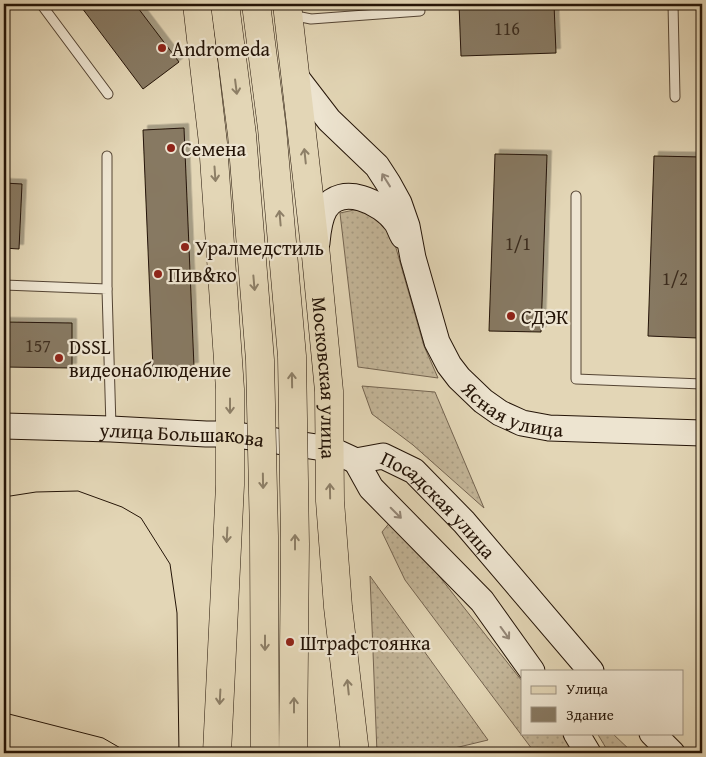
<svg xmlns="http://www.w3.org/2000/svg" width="706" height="757" font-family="'Gentium Book Plus',serif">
  <defs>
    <pattern id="grass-dots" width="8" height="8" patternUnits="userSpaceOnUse" patternTransform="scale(1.25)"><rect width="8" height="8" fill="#c3b598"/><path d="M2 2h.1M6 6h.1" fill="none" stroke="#a79b82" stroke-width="1.8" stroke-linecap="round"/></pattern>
    <filter id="shadow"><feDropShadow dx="4.5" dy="-4.5" stdDeviation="0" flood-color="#0004"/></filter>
  </defs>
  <rect width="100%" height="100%" fill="#e3d6b6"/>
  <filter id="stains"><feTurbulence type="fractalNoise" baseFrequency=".004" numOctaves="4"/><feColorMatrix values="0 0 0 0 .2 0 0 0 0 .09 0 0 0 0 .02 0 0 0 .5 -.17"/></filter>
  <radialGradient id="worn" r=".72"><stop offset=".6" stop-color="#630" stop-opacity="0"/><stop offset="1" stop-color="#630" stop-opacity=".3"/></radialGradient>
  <!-- grass -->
  <g fill="url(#grass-dots)" stroke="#746450">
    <polygon points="354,210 369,212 390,227 424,346 438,378 358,367 340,213"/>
    <polygon points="362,386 435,392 484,508 413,445 372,414"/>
    <polygon points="391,521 424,557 522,681 522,733 564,733 577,753 535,753 405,580 382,532"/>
    <polygon points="370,576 488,740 434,753 377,753"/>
    <polygon points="597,733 612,733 633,753 609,753"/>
  </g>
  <!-- building -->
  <g fill="#877962" stroke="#241407" filter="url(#shadow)">
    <polygon points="79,4 135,4 179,62 143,89"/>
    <polygon points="459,4 554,4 556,53 461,56"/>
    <polygon points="184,128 194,367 153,369 143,130"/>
    <polygon points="495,154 547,155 541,332 489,331"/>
    <polygon points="654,156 702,157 702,219 698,338 648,336"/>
    <polygon points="4,183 22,184 19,249 4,248"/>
    <polygon points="4,322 72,323 72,368 4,367"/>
  </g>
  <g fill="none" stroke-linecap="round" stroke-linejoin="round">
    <!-- lane casing -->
    <g stroke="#544433" stroke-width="11">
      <g id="lane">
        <polyline points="41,4 108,94"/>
        <polyline points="673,4 675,97"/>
        <polyline points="291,15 311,19 420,11"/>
        <polyline points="107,156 107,289"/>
        <polyline points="576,196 576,379 702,384"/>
        <polyline points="4,285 107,289 111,427"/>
      </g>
    </g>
    <!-- secondary casing -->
    <g stroke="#241407" stroke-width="27">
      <g id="secondary">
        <path id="s1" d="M 296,77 L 329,120 L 377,166 L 388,183 L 399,203 L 407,226 L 413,258 L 437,342 L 449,365 L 459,378 L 483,401 L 500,413 L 522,423 L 549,428 L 702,433"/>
        <path d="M 317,243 C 318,232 319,219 325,209 C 341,183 382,202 396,222 C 399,226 400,231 403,236"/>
        <path id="s2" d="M 4,426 L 111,429 L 206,434 L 230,434 L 330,449 L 356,461"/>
        <path id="s3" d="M 356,461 L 383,456 L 414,471 L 464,522 L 591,671"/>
        <polyline points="356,461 371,488 482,601 532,671"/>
        <polyline points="576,733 588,753"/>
        <polyline points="652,733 672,753"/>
      </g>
    </g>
    <!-- primary casing -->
    <g stroke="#241407" stroke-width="29">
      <g id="primary">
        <polyline points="197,4 213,143 230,389 230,485 217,753"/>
        <path id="s4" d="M 287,4 L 316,256 L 329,391 L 330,501 L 338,607 L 355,753"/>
      </g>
    </g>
    <!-- lane -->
    <use href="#lane" stroke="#ede4d0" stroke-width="9"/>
    <!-- secondary -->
    <use href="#secondary" stroke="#ede4d0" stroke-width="25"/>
    <!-- primary -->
    <use href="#primary" stroke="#e3d6b6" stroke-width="28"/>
    <!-- tram -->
    <g stroke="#241407" stroke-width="1">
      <polyline points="4,497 36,492 78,491 122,507 141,518 170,564 177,613 179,753"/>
      <polyline points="4,710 9,714 103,738 129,753"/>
    </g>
    <!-- primary-bridge casing -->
    <g stroke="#241407" stroke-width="29" stroke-linecap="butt">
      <g id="primary-bridge">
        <polyline points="225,4 242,135 260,360 264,536 265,753"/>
        <polyline points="256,4 272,128 292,356 295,544 293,753"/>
      </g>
    </g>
    <!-- primary-bridge -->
    <use href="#primary-bridge" stroke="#e3d6b6" stroke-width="28"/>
  </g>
  <!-- one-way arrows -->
  <defs><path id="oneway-shaft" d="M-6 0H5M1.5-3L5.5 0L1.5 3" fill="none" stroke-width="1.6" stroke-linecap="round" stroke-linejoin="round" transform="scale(1.25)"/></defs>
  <g stroke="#8d7f67">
    <use href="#oneway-shaft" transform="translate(236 87) rotate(83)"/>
    <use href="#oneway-shaft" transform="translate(305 156) rotate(-96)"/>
    <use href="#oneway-shaft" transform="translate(215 174) rotate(86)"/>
    <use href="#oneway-shaft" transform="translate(280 218) rotate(-95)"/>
    <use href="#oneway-shaft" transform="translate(254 283) rotate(85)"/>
    <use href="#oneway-shaft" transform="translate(292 380) rotate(-91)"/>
    <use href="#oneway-shaft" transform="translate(230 406) rotate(90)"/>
    <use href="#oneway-shaft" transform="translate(263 481) rotate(89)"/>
    <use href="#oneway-shaft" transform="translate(330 491) rotate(-91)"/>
    <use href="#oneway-shaft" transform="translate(227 535) rotate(93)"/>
    <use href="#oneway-shaft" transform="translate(295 542) rotate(-90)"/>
    <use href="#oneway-shaft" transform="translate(265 643) rotate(90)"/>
    <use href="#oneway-shaft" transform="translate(348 687) rotate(-96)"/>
    <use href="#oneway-shaft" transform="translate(220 697) rotate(93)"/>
    <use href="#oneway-shaft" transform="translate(294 705) rotate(-90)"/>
  </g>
  <g stroke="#938676">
    <use href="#oneway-shaft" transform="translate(386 180) rotate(-122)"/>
    <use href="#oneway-shaft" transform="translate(396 513) rotate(45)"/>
    <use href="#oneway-shaft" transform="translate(505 633) rotate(54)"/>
  </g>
  <!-- markers -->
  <g fill="#8f2418" stroke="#ede4d0" stroke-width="2">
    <circle cx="162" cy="48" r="5"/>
    <circle cx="171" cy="148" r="5"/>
    <circle cx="185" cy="247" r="5"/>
    <circle cx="158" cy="274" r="5"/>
    <circle cx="511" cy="316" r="5"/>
    <circle cx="59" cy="358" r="5"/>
    <circle cx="290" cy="642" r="5"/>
  </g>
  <g text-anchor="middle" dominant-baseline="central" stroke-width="4.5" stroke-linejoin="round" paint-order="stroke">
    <!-- number labels -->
    <g font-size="18" fill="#3d2d1e">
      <text x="507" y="28">116</text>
      <text x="518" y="243">1/1</text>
      <text x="675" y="278">1/2</text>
      <text x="38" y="345">157</text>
    </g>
    <!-- poi labels -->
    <g font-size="20" fill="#241407" stroke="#ede4d0" text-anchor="start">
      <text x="172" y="48">Andromeda</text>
      <text x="181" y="148">Семена</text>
      <text x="195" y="247">Уралмедстиль</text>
      <text x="168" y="274">Пив&amp;ко</text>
      <text x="521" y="316">СДЭК</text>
      <text x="69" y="346">DSSL<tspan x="69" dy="23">видеонаблюдение</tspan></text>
      <text x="300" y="642">Штрафстоянка</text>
    </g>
    <!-- street labels -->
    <g font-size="20" fill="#241407" stroke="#ede4d0">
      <text stroke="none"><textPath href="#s4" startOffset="376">Московская улица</textPath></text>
      <text stroke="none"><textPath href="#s1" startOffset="415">Ясная улица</textPath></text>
      <text stroke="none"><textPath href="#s2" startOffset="178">улица Большакова</textPath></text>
      <text stroke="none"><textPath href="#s3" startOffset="102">Посадская улица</textPath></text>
    </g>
  </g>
  <!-- margin -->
  <rect width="706" height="757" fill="none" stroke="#e3d6b6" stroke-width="20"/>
  <rect x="5" y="5" width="696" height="747" fill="none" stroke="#241407" stroke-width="2.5"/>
  <rect x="10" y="10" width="686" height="737" fill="none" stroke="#241407"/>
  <!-- legend -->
  <rect x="521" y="670" width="162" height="65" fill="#ede4d0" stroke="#9d9180"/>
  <rect x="531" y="686" width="25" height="8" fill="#e3d6b6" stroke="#9d9180"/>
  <text x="566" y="694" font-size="15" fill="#241407">Улица</text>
  <rect x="531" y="707" width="25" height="15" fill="#877962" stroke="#9d9180"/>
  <text x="566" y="720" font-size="15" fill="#241407">Здание</text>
  <rect width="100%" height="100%" filter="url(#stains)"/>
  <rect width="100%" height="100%" fill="url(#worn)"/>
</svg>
